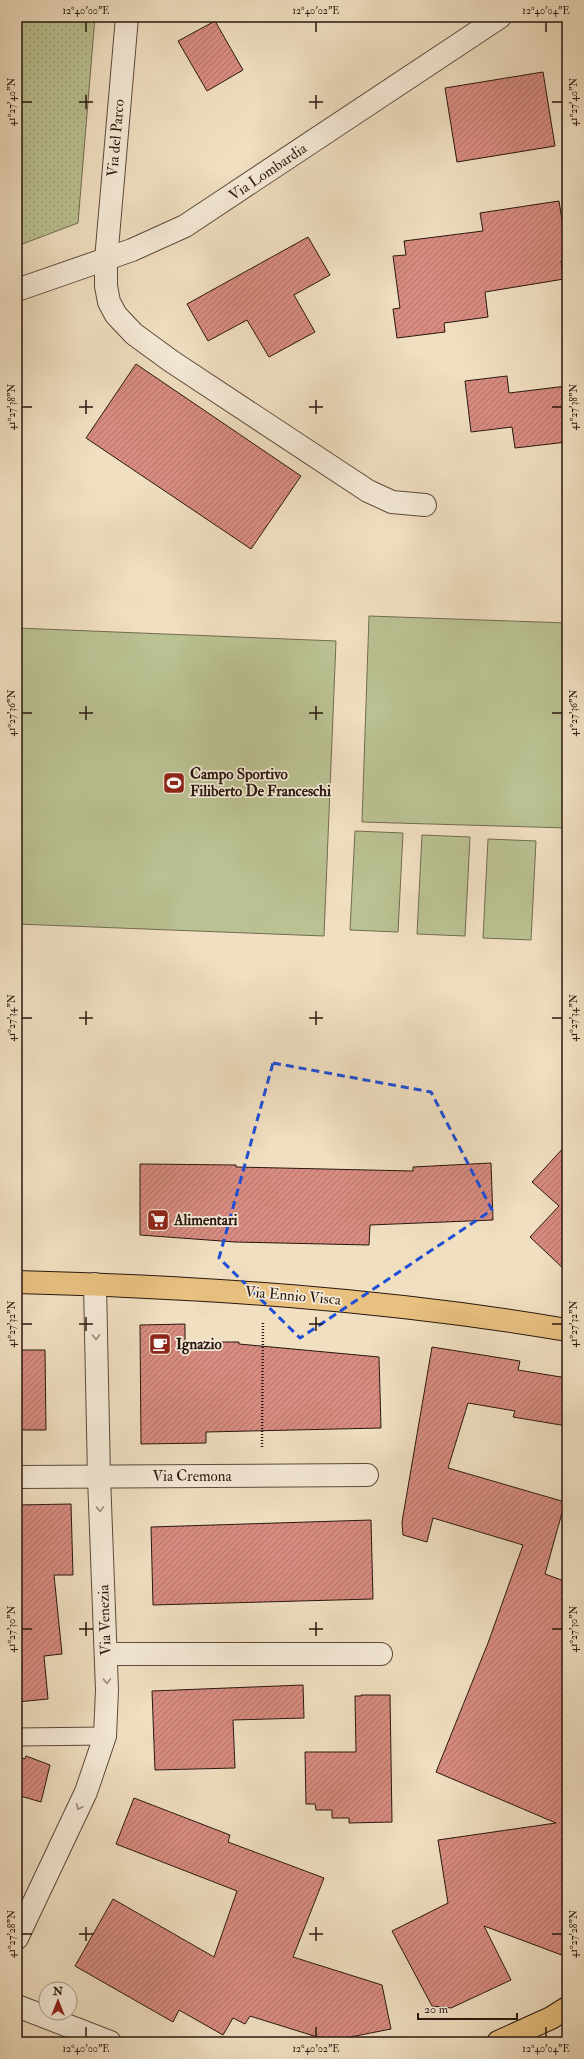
<svg xmlns="http://www.w3.org/2000/svg" width="584" height="2059" font-family="'IM FELL Double Pica',serif">
  <defs>
    <pattern id="green-dots" width="8" height="8" patternUnits="userSpaceOnUse"><rect width="8" height="8" fill="#bac192"/><path d="M2 2h.1M6 6h.1" fill="none" stroke="#a0a57d" stroke-width="1.8" stroke-linecap="round"/></pattern>
    <pattern id="building-hatch" width="6" height="6" patternUnits="userSpaceOnUse"><rect width="6" height="6" fill="#d88c81"/><path d="M-1 1l2-2M0 6l6-6M5 7l2-2" fill="none" stroke="#af7168"/></pattern>
  </defs>
  <rect width="100%" height="100%" fill="#f0dfc1"/>
  <filter id="stains"><feTurbulence type="fractalNoise" baseFrequency=".005" numOctaves="4"/><feColorMatrix values="0 0 0 0 .2 0 0 0 0 .09 0 0 0 0 .02 0 0 0 .5 -.17"/></filter>
  <radialGradient id="worn" r=".72"><stop offset=".6" stop-color="#630" stop-opacity="0"/><stop offset="1" stop-color="#630" stop-opacity=".3"/></radialGradient>
  <!-- green -->
  <polygon fill="url(#green-dots)" stroke="#726c50" points="17,17 95,17 78,223 17,246"/>
  <!-- pitch -->
  <g fill="#bac192" stroke="#726c50">
    <polygon points="369,616 567,623 567,828 362,822"/>
    <polygon points="17,628 336,641 324,936 17,924"/>
    <polygon points="355,831 403,833 398,932 350,930"/>
    <polygon points="422,835 470,837 465,936 417,934"/>
    <polygon points="488,839 536,841 531,940 483,938"/>
  </g>
  <!-- building -->
  <g fill="url(#building-hatch)" stroke="#29170f">
    <polygon points="215,21 243,70 207,91 178,41"/>
    <polygon points="543,72 555,146 457,162 445,88"/>
    <polygon points="559,201 567,251 567,260 561,261 564,279 485,292 488,317 444,323 445,332 397,338 393,309 400,308 393,256 406,255 404,241 483,231 480,213"/>
    <polygon points="308,237 330,275 294,295 315,332 269,357 247,320 208,341 187,304"/>
    <polygon points="136,364 301,476 251,549 86,438"/>
    <polygon points="507,376 509,393 567,386 567,442 515,448 512,427 471,432 465,381"/>
    <polygon points="567,1144 567,1272 530,1237 559,1206 532,1182"/>
    <polygon points="491,1163 493,1220 370,1225 369,1245 235,1242 140,1235 140,1164 236,1165 236,1167 413,1171 413,1167"/>
    <polygon points="185,1324 185,1342 239,1342 239,1344 379,1357 381,1428 206,1432 206,1443 141,1444 140,1325"/>
    <polygon points="432,1347 520,1361 518,1370 567,1378 567,1426 513,1417 515,1411 468,1403 448,1468 565,1502 545,1574 567,1582 567,1957 484,1926 511,1980 451,2008 432,2006 392,1931 448,1903 438,1840 556,1823 436,1772 488,1643 523,1545 433,1518 427,1542 403,1535 402,1522"/>
    <polygon points="17,1350 45,1350 46,1430 17,1430"/>
    <polygon points="71,1504 73,1575 54,1575 62,1654 44,1656 48,1699 17,1702 17,1505"/>
    <polygon points="371,1520 373,1599 153,1605 151,1527"/>
    <polygon points="303,1685 304,1718 233,1720 235,1768 155,1770 152,1691"/>
    <polygon points="361,1695 390,1695 392,1822 349,1823 349,1818 332,1818 332,1810 316,1810 315,1804 306,1804 305,1752 356,1752 355,1696 361,1696"/>
    <polygon points="26,1756 50,1765 41,1802 17,1795 17,1757 25,1759"/>
    <polygon points="134,1798 230,1835 228,1842 324,1878 293,1957 382,1985 391,2029 330,2041 250,2016 245,2024 233,2018 223,2035 179,2010 173,2022 75,1966 113,1899 214,1957 237,1891 116,1844"/>
  </g>
  <g fill="none" stroke-linecap="round" stroke-linejoin="round">
    <!-- service casing -->
    <g stroke="#5b493c" stroke-width="19">
      <polyline id="service" points="17,1737 105,1736"/>
    </g>
    <!-- minor casing -->
    <g stroke="#5b493c" stroke-width="24">
      <g id="minor">
        <polyline points="127,17 106,260 106,286 109,302 116,315 134,334 171,361 368,491 392,502 425,505"/>
        <polyline points="17,290 132,250 185,226 500,17"/>
        <polyline points="17,1477 367,1475"/>
        <polyline points="106,1654 381,1654"/>
        <polyline points="17,1938 86,1792 105,1736 107,1690 99,1477 95,1284"/>
        <polyline points="17,2006 110,2042"/>
      </g>
    </g>
    <!-- primary casing -->
    <g stroke="#29170f" stroke-width="24">
      <g id="primary">
        <path d="M 17,1282 C 201,1287 385,1299 567,1330"/>
        <polyline points="498,2042 551,2018 567,2008"/>
      </g>
    </g>
    <!-- path -->
    <polyline stroke="#29170f" stroke-width="2.5" stroke-dasharray="1 2" stroke-linecap="butt" points="262,1447 263,1322"/>
    <!-- service -->
    <use href="#service" stroke="#f5ead7" stroke-width="17"/>
    <!-- minor -->
    <use href="#minor" stroke="#f5ead7" stroke-width="22"/>
    <!-- primary -->
    <use href="#primary" stroke="#e8c080" stroke-width="22"/>
  </g>
  <!-- one-way arrows -->
  <defs><path id="oneway-chevron" d="M-2-3.5L2.5 0L-2 3.5" fill="none" stroke-width="1.6" stroke-linecap="round" stroke-linejoin="round"/></defs>
  <g stroke="#998b7d">
    <use href="#oneway-chevron" transform="translate(96 1337) rotate(89)"/>
    <use href="#oneway-chevron" transform="translate(100 1509) rotate(88)"/>
    <use href="#oneway-chevron" transform="translate(107 1681) rotate(88)"/>
    <use href="#oneway-chevron" transform="translate(79 1807) rotate(115)"/>
  </g>
  <!-- marked area -->
  <path fill="none" stroke="#1d4ed8" stroke-width="3" stroke-dasharray="8 5" stroke-linejoin="round" d="M 273,1063 L 431,1092 L 492,1210 L 300,1338 L 219,1258 Z"/>
  <!-- ticks -->
  <path fill="none" stroke="#29170f" stroke-width="1.5" d="M 86,22 L 86,32M 316,22 L 316,32M 546,22 L 546,32M 86,95 L 86,109M 316,95 L 316,109M 22,102 L 32,102M 79,102 L 93,102M 309,102 L 323,102M 552,102 L 562,102M 86,400 L 86,414M 316,400 L 316,414M 22,407 L 32,407M 79,407 L 93,407M 309,407 L 323,407M 552,407 L 562,407M 86,706 L 86,720M 316,706 L 316,720M 22,713 L 32,713M 79,713 L 93,713M 309,713 L 323,713M 552,713 L 562,713M 86,1011 L 86,1025M 316,1011 L 316,1025M 22,1018 L 32,1018M 79,1018 L 93,1018M 309,1018 L 323,1018M 552,1018 L 562,1018M 86,1317 L 86,1331M 316,1317 L 316,1331M 22,1324 L 32,1324M 79,1324 L 93,1324M 309,1324 L 323,1324M 552,1324 L 562,1324M 86,1622 L 86,1636M 316,1622 L 316,1636M 22,1629 L 32,1629M 79,1629 L 93,1629M 309,1629 L 323,1629M 552,1629 L 562,1629M 86,1927 L 86,1941M 316,1927 L 316,1941M 22,1934 L 32,1934M 79,1934 L 93,1934M 309,1934 L 323,1934M 552,1934 L 562,1934M 86,2027 L 86,2037M 316,2027 L 316,2037M 546,2027 L 546,2037"/>
  <!-- icons -->
  <defs>
    <g id="stadium-square" transform="scale(1.15)"><rect x="-9" y="-9" width="18" height="18" rx="4" fill="#8f2418" stroke="#f5ead7"/><path d="M0-5a6.5 5 0 1 0 0 10a6.5 5 0 1 0 0-10ZM-3.5-1.8h7v3.6h-7Z" fill="#fff"/></g>
    <g id="supermarket-square" transform="scale(1.15)"><rect x="-9" y="-9" width="18" height="18" rx="4" fill="#8f2418" stroke="#f5ead7"/><path d="M-6-5.5h2.5l.6 2H6L4.5 2H-2.5L-4.4-4H-6ZM-1.5 3.2a1.3 1.3 0 1 0 .1 0ZM3 3.2a1.3 1.3 0 1 0 .1 0Z" fill="#fff"/></g>
    <g id="cafe-square" transform="scale(1.15)"><rect x="-9" y="-9" width="18" height="18" rx="4" fill="#8f2418" stroke="#f5ead7"/><path d="M-5.5-4.5H6V0H3Q3 3.5 0 3.5H-2.5Q-5.5 3.5-5.5 0ZM3-3.2v2h1.7v-2ZM-6 4.5H4V6H-6Z" fill="#fff"/></g>
  </defs>
  <g fill-rule="evenodd">
    <use href="#stadium-square" x="174" y="783"/>
    <use href="#supermarket-square" x="158" y="1220"/>
    <use href="#cafe-square" x="160" y="1344"/>
  </g>
  <g text-anchor="middle" dominant-baseline="central" stroke-width="3.5" stroke-linejoin="round" paint-order="stroke">
    <!-- street labels -->
    <g font-size="15" fill="#29170f" stroke="#f5ead7">
      <text transform="translate(116 138) rotate(-85)">Via del Parco</text>
      <text transform="translate(268 172) rotate(-34)">Via Lombardia</text>
      <text transform="translate(293 1296) rotate(5)">Via Ennio Visca</text>
      <text x="192" y="1476">Via Cremona</text>
      <text transform="translate(105 1620) rotate(-92)">Via Venezia</text>
    </g>
    <!-- poi labels -->
    <g font-size="15" font-weight="bold" fill="#29170f" stroke="#f5ead7" text-anchor="start">
      <text x="190" y="774">Campo Sportivo<tspan x="190" dy="17">Filiberto De Franceschi</tspan></text>
      <text x="174" y="1220">Alimentari</text>
      <text x="176" y="1344">Ignazio</text>
    </g>
  </g>
  <!-- margin -->
  <rect width="584" height="2059" fill="none" stroke="#f0dfc1" stroke-width="44"/>
  <!-- north arrow -->
  <g transform="translate(58 2001)"><circle r="19" fill="#f5ead7" stroke="#a39687"/>
  <path d="M0-3L7 15L0 10L-7 15Z" fill="#8f2418"/>
  <text y="-6" font-size="11" font-weight="bold" text-anchor="middle" fill="#29170f">N</text>
  </g>
  <!-- scale -->
  <path d="M418 2013v6h99v-6" fill="none" stroke="#29170f" stroke-width="2"/>
  <text x="424" y="2013" font-size="12" fill="#29170f" stroke="#f5ead7" stroke-width="3" paint-order="stroke">20 m</text>
  <rect x="22" y="22" width="540" height="2015" fill="none" stroke="#29170f" stroke-width="1.5"/>
  <g font-size="10" text-anchor="middle" fill="#29170f">
    <text x="86" y="14">12°40'00"E</text>
    <text x="316" y="14">12°40'02"E</text>
    <text x="546" y="14">12°40'04"E</text>
    <text transform="translate(11 102) rotate(-90)" y="4">41°27'40"N</text>
    <text transform="translate(573 102) rotate(-90)" y="4">41°27'40"N</text>
    <text transform="translate(11 407) rotate(-90)" y="4">41°27'38"N</text>
    <text transform="translate(573 407) rotate(-90)" y="4">41°27'38"N</text>
    <text transform="translate(11 713) rotate(-90)" y="4">41°27'36"N</text>
    <text transform="translate(573 713) rotate(-90)" y="4">41°27'36"N</text>
    <text transform="translate(11 1018) rotate(-90)" y="4">41°27'34"N</text>
    <text transform="translate(573 1018) rotate(-90)" y="4">41°27'34"N</text>
    <text transform="translate(11 1324) rotate(-90)" y="4">41°27'32"N</text>
    <text transform="translate(573 1324) rotate(-90)" y="4">41°27'32"N</text>
    <text transform="translate(11 1629) rotate(-90)" y="4">41°27'30"N</text>
    <text transform="translate(573 1629) rotate(-90)" y="4">41°27'30"N</text>
    <text transform="translate(11 1934) rotate(-90)" y="4">41°27'28"N</text>
    <text transform="translate(573 1934) rotate(-90)" y="4">41°27'28"N</text>
    <text x="86" y="2052">12°40'00"E</text>
    <text x="316" y="2052">12°40'02"E</text>
    <text x="546" y="2052">12°40'04"E</text>
  </g>
  <rect width="100%" height="100%" filter="url(#stains)"/>
  <rect width="100%" height="100%" fill="url(#worn)"/>
</svg>
